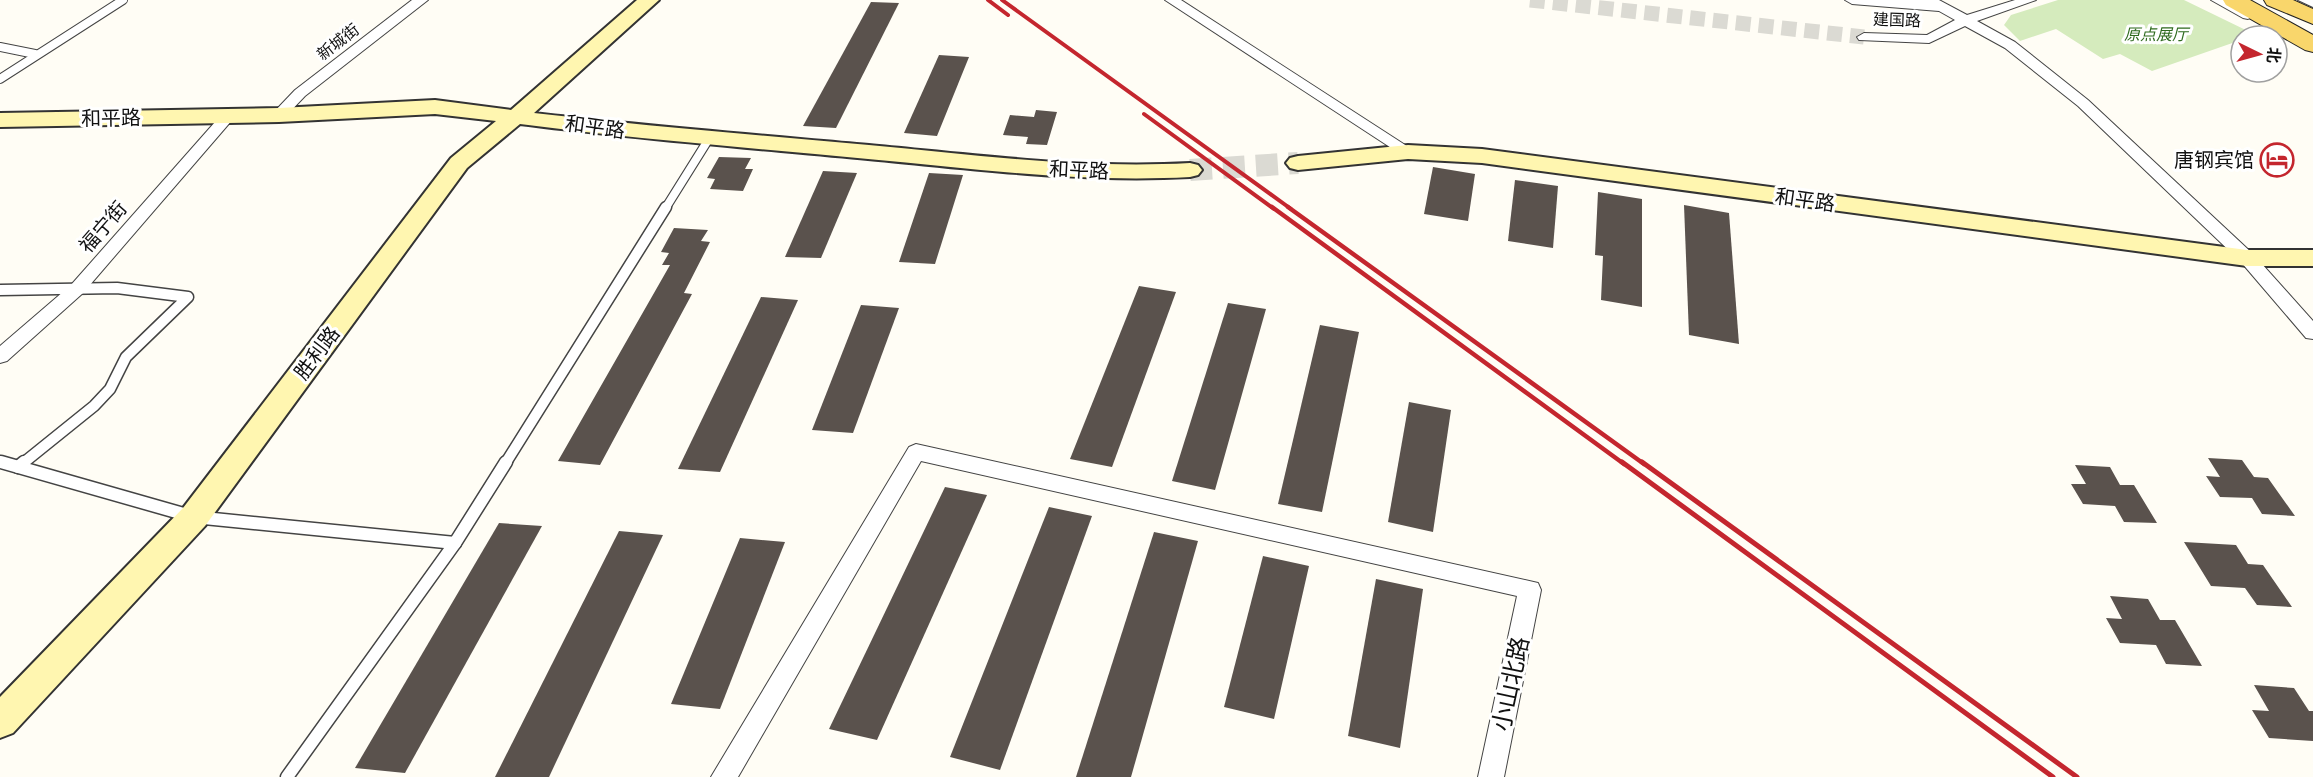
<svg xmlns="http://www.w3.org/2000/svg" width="2313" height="777" font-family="'Times New Roman','Noto Sans SC',serif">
  <rect width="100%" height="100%" fill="#fffdf5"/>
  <!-- green -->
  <polygon fill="#d5ebbd" points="2058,0 2184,0 2256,35 2241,36 2241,40 2152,71 2120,54 2103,59 2056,29 2020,41 2004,25 2011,15"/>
  <!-- building -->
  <g fill="#5a524d">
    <polygon points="871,2 899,3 836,128 803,126"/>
    <polygon points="939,55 969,57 937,136 904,133"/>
    <polygon points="1036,110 1057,112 1047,145 1026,144 1028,137 1003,135 1010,115 1034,117"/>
    <polygon points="719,157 751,158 745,169 753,169 743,191 710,189 715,179 707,178"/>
    <polygon points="1433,167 1475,174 1468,221 1424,214"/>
    <polygon points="823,171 857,173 821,258 785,257"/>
    <polygon points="929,173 963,175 935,264 899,262"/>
    <polygon points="1515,180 1558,186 1553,248 1508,241"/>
    <polygon points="1598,192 1642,199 1642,307 1601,300 1603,256 1595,255"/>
    <polygon points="1684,205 1729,213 1739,344 1689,335"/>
    <polygon points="674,228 708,230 701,241 710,242 684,293 692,294 600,465 558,461 670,265 662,265 669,253 661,252"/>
    <polygon points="1139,286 1176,292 1112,467 1070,459"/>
    <polygon points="761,297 798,300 720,472 678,469"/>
    <polygon points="1228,303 1266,309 1215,490 1172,481"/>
    <polygon points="861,305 899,308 853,433 812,430"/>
    <polygon points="1320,325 1359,332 1322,512 1278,504"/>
    <polygon points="1409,402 1451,410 1433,532 1388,522"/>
    <polygon points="2208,458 2242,460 2254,477 2268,478 2295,516 2262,514 2252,498 2220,497 2206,476 2220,477"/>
    <polygon points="2075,465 2110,467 2120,485 2134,485 2157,523 2124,522 2115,506 2083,504 2071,484 2086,484"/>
    <polygon points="945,487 987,495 877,740 829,729"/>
    <polygon points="1049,507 1092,516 1000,770 950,757"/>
    <polygon points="499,523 542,526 405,773 355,768"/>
    <polygon points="619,531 663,535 549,777 495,777"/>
    <polygon points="1154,532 1198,541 1131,777 1076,777"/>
    <polygon points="740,538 785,542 720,709 671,704"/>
    <polygon points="2184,542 2236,545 2248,564 2263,565 2292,607 2257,605 2245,588 2211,586"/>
    <polygon points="1263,556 1309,566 1274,719 1224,707"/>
    <polygon points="1376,579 1423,589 1400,748 1348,736"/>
    <polygon points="2110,596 2148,599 2160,620 2175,620 2202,666 2166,664 2156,645 2120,643 2106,618 2122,619"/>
    <polygon points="2254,685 2294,688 2309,711 2313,711 2313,741 2269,738 2252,710 2269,711"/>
  </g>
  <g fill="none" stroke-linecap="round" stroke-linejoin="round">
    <!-- street-tunnel -->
    <polyline stroke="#dbdad3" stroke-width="15" stroke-dasharray="15 8" stroke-linecap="butt" points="1530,0 1864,37"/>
    <!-- secondary-tunnel -->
    <polyline stroke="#dbdad3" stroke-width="22" stroke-dasharray="22 11" stroke-linecap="butt" points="1190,170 1298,163"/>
    <!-- lane-far2 casing -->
    <g stroke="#444" stroke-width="10">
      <g id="lane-far2">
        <polyline points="0,47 35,54"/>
        <polyline points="0,79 123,0"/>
        <polyline points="665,209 710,137"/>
      </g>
    </g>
    <!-- lane-far1 casing -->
    <g stroke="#444" stroke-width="13">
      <g id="lane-far1">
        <polyline points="0,290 117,288 188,297 126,357 110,389 94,406 22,464"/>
        <polyline points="0,462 7,464"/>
        <polyline points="505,464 666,207"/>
      </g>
    </g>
    <!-- lane casing -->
    <g stroke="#444" stroke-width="15">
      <g id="lane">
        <polyline points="1,462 194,517 455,543"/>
        <polyline points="18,467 24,462"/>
        <polyline points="287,777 455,543 506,462"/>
      </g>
    </g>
    <!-- street casing -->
    <g stroke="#444" stroke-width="2">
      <g id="street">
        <polygon points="412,0 428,0 305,96 284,118 274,118 271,115 274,112 295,90"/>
        <polygon points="1165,0 1181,0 1416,152 1414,155 1402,155"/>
        <polygon points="1845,0 1939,0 1967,15 2015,0 2036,0 1977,21 2015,42 2088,100 2253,254 2313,321 2313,339 2306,338 2241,262 2078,106 2005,48 1965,26 1929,43 1859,40 1857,37 1864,33 1927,35 1955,20 1939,11 1852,4"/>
        <polygon points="2211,0 2229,0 2255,15 2248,19 2243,18"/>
        <polygon points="2298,0 2313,0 2313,7"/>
        <polygon points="228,111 236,116 233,119 83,293 7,361 0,363 0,346 71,285 223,113"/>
        <polygon points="916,444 1538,583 1541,590 1504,777 1478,777 1517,596 921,461 738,777 711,777 909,447"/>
      </g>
    </g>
    <!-- secondary casing -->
    <g stroke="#333" stroke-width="4">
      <g id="secondary">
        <path d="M 637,0 L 659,0 L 534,113 C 645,126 757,135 869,145 C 976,155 1082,169 1190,163 L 1198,165 L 1202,170 L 1198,175 L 1190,177 C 1082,183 976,169 868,159 C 752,148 636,139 520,124 L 467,168 L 205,526 L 13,733 L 0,738 L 0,697 L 183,508 L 451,158 L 496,121 L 435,114 L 279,122 L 0,127 L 0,113 L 279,108 L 435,100 L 511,110 Z"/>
        <polygon points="1408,145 1482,149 2247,250 2313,250 2313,266 2247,266 1482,163 1408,159 1298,170 1290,168 1286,163 1290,158 1298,156"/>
      </g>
    </g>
    <!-- primary casing -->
    <g stroke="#222" stroke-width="2">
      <g id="primary">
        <polygon points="2223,0 2250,0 2313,35 2313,52 2305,50 2226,5"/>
        <polygon points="2264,0 2293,0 2313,9 2313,24 2267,5"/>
      </g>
    </g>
    <!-- lane-far2 -->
    <use href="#lane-far2" stroke="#fff" stroke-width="8"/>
    <!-- lane-far1 -->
    <use href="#lane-far1" stroke="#fff" stroke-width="10"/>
    <!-- lane -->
    <use href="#lane" stroke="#fff" stroke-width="12"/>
    <!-- street -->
    <use href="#street" fill="#fff" fill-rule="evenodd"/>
    <!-- secondary -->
    <use href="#secondary" fill="#fff6b0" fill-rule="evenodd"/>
    <!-- primary -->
    <use href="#primary" fill="#f9d66b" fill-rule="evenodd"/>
    <!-- rail-far2 -->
    <g stroke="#c4262e" stroke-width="4">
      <polyline points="988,0 1008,15"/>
      <polyline points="1002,0 1291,209"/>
      <polyline points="1144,114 1274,209"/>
    </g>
    <!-- rail-far1 -->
    <g stroke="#c4262e" stroke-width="4.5">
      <polyline points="1272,207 1624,464"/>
      <polyline points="1288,207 1644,464"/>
    </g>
    <!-- rail -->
    <g stroke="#c4262e" stroke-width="5">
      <polyline points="1622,462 2053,777"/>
      <polyline points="1642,462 2077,777"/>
    </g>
  </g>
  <!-- icons -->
  <defs>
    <g id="hotel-ring" transform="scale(1.725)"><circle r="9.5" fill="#fff" stroke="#c4262e" stroke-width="1.5"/><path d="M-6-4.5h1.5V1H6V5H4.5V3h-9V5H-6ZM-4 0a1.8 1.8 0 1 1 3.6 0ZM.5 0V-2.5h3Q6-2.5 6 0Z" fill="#c4262e"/></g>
  </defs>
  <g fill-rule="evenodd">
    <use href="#hotel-ring" x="2277" y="160"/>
  </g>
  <g text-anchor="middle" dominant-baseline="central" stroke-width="6" stroke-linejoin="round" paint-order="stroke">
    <!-- far-street labels -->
    <g font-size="16" fill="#111" stroke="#fff">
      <text transform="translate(1897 20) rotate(2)">建国路</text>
      <text transform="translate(338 42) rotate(-38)">新城街</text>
    </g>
    <!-- far-park labels -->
    <g font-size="16" font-style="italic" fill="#2f6b1f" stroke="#fff">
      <text x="2156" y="34">原点展厅</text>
    </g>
    <!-- street labels -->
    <g font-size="20" fill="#111" stroke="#fff">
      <text transform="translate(111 118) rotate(-1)">和平路</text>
      <text transform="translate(595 127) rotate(8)">和平路</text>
      <text transform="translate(1079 170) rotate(3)">和平路</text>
      <text transform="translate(1805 200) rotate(8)">和平路</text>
      <text transform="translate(103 227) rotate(-49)">福宁街</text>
      <text transform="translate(317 353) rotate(-53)">胜利路</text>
    </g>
    <!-- poi labels -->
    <g font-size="20" fill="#111" stroke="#fff" text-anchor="end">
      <text x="2254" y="160">唐钢宾馆</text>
    </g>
    <!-- near-street labels -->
    <g font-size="24" fill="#111" stroke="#fff">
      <text transform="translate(1511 684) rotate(-78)">小山北路</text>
    </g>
  </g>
  <!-- north arrow -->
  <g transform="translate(2259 54) rotate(95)"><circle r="28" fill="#ffffff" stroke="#a0a0a0" stroke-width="1.5"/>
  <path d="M0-4.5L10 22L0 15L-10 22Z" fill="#c4262e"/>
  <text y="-9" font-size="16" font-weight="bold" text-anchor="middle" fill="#111111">北</text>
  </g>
</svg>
